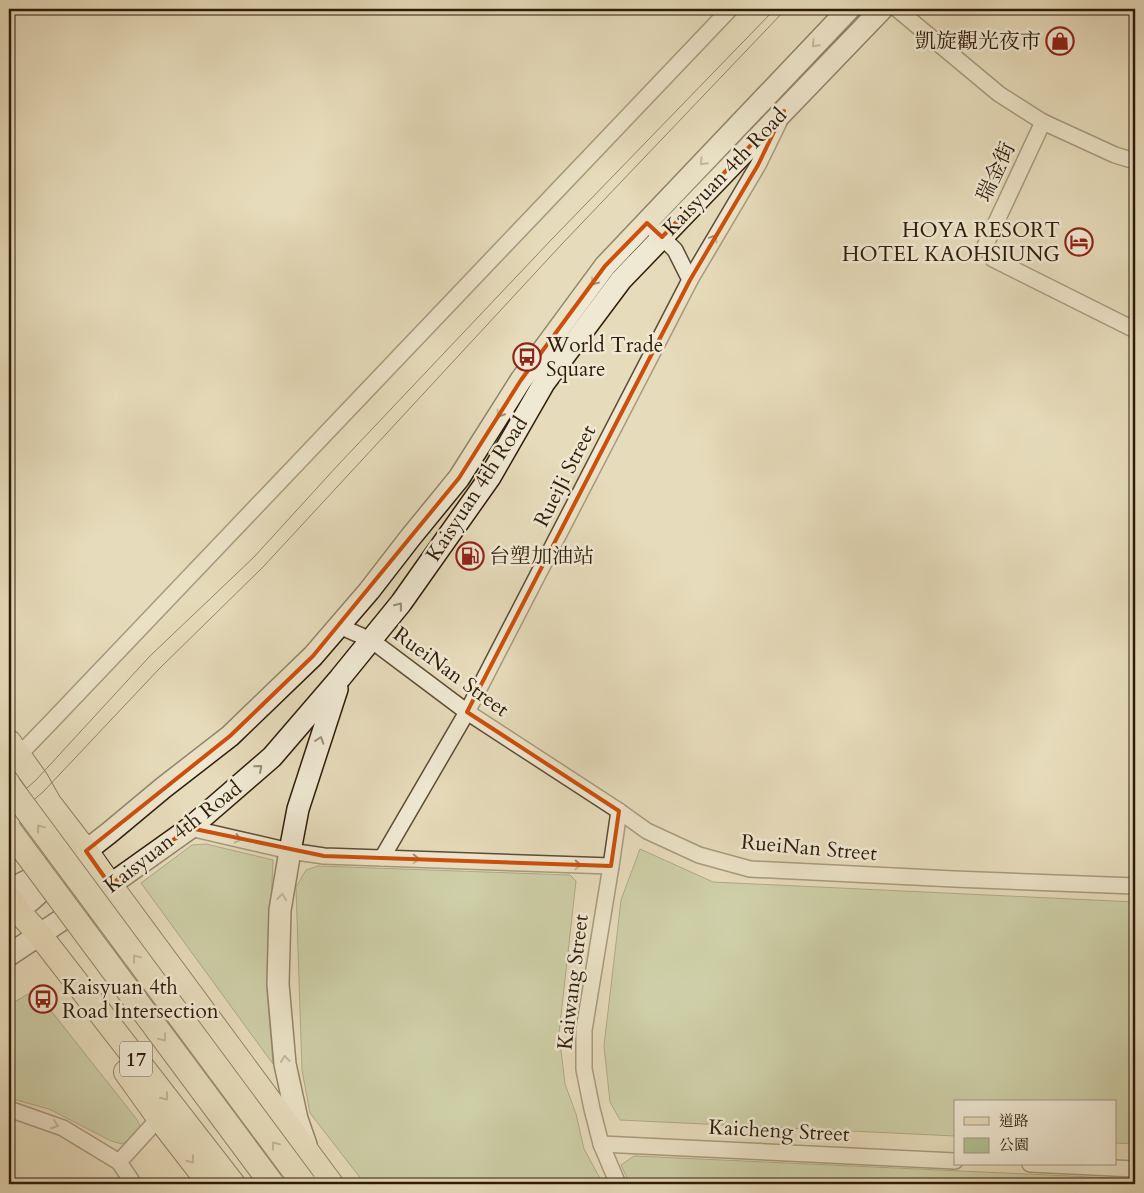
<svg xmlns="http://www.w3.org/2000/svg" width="1144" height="1193" font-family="Cardo,'Noto Serif TC',serif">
  <rect width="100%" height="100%" fill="#e6dbba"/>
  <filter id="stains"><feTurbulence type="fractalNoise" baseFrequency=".004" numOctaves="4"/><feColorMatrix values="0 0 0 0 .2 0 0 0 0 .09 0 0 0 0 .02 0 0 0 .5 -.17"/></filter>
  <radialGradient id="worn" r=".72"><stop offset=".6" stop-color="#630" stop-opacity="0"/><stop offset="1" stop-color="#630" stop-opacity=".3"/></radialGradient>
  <!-- green -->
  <g fill="#b1c192" stroke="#706e4e">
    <polygon points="206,844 273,860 267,992 273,1064 141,883 192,845"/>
    <polygon points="640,849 713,882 1135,902 1135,1144 1115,1143 1115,1102 955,1102 955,1136 620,1120 610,1102 604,1046 621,900"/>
    <polygon points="318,866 570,875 576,881 559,1033 565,1084 576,1114 584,1149 603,1184 365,1184 310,1113 302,1070 296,887 306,870"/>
    <polygon points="30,993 37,993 135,1117 140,1125 137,1135 122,1144 111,1141 49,1109 9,1098 9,1005"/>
    <polygon points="634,1156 1135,1179 1135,1184 630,1184 621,1165"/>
  </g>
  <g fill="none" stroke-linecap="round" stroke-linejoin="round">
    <!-- street casing -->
    <g stroke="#5d4c35" stroke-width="18">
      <g id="street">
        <polyline points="897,9 999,94 1043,122 1115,155 1135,161"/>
        <polyline points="1043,122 985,246 993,259 1135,330"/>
        <polyline points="690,280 758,165 779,122"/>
        <polyline points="339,626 371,640 467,712 619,811 647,831 699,855 750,869 954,879 1135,886"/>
        <polyline points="9,762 19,755 49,724 730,9"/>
        <polyline points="190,828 290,851 324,856 611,866"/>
        <polyline points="382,858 467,712 690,280 675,250 647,223"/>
        <polyline points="9,1109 63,1128 119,1162"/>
        <polyline points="601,1144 955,1161"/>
        <polyline points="1030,1164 1135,1169"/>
        <polyline points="132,1184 131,1180 119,1162 159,1118"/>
        <polyline points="618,1184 601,1144 592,1109 584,1069 584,1030 611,866 619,811"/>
      </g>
    </g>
    <!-- secondary casing -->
    <g stroke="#2f1c09" stroke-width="24">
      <g id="secondary">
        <polyline points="9,890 57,866"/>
        <polyline points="9,917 30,901 86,851 109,833 163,788 230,736 313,656 369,591 410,538 459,478 521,380 605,266 849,9"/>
        <polyline points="9,955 102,893 110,885 190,828 272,757 340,678 401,603 490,477 544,383 621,280 882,9"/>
        <polyline points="306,1145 297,1119 285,1064 278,984 280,910 290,851 298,809 337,689"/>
      </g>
    </g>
    <!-- primary casing -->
    <g stroke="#2f1c09" stroke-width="26">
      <g id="primary">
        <polyline points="9,742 36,780 49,803 86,851 110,885 331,1184"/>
        <polyline points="9,898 17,910 39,934 233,1184"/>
        <polyline points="126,1072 159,1118 210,1184"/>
      </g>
    </g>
    <!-- street -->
    <use href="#street" stroke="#efe8d2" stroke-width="15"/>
    <!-- secondary -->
    <use href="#secondary" stroke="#efe8d2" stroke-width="21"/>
    <!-- primary -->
    <use href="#primary" stroke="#e6dbba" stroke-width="24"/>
    <!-- tram -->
    <g stroke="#2f1c09" stroke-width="1">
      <polyline points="9,804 36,780 150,656 254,557 338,465 552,239 775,9"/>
      <polyline points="9,821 43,792 159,669 263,567 561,245 786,9"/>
    </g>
    <!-- primary-bridge casing -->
    <g stroke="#2f1c09" stroke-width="26" stroke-linecap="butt">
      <g id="primary-bridge">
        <polyline points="9,786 304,1184"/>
        <polyline points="9,830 272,1184"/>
      </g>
    </g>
    <!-- primary-bridge -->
    <use href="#primary-bridge" stroke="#e6dbba" stroke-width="24"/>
  </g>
  <!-- one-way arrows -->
  <defs><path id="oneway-chevron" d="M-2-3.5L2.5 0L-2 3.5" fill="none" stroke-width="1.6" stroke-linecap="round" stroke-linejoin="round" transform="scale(1.25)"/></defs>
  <g stroke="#998c78">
    <use href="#oneway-chevron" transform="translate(815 44) rotate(134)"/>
    <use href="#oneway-chevron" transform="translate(703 162) rotate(133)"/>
    <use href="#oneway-chevron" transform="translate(714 238) rotate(-59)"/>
    <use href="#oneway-chevron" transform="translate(594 282) rotate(127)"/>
    <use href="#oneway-chevron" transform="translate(500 414) rotate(122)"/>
    <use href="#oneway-chevron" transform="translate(399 606) rotate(-51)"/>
    <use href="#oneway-chevron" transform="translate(320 740) rotate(-72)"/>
    <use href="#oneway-chevron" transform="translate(259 768) rotate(-41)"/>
    <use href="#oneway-chevron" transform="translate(238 839) rotate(13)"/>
    <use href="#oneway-chevron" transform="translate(416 859) rotate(2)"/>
    <use href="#oneway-chevron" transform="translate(578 865) rotate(2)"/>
    <use href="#oneway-chevron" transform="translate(282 897) rotate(-82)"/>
    <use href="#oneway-chevron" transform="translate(285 1059) rotate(-97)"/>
    <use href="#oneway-chevron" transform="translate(55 1125) rotate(20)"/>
  </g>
  <g stroke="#94856a">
    <use href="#oneway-chevron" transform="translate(40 828) rotate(-127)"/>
    <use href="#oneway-chevron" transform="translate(136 958) rotate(-127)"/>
    <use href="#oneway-chevron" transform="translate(163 1038) rotate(53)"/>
    <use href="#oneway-chevron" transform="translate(165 1097) rotate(52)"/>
    <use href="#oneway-chevron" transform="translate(275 1145) rotate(-127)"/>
    <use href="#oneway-chevron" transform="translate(191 1160) rotate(53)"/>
  </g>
  <!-- marked area -->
  <path d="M0 0H1144V1193H0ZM 784,111 L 758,165 L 690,280 L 467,712 L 619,811 L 611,866 L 324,856 L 190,828 L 110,885 L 86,851 L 230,736 L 313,656 L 459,478 L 521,380 L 605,266 L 647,223 L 662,237 Z" fill="#e6dbba" fill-opacity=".55" fill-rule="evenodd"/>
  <path fill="none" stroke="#cc500c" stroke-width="4" stroke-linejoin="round" d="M 784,111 L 758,165 L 690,280 L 467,712 L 619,811 L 611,866 L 324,856 L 190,828 L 110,885 L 86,851 L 230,736 L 313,656 L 459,478 L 521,380 L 605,266 L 647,223 L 662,237 Z"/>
  <!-- icons -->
  <defs>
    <g id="shop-ring" transform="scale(1.4375)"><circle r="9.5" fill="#efe8d2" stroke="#8f2418" stroke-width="1.5"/><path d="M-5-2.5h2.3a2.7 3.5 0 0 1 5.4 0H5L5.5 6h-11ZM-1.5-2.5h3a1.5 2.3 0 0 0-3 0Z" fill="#8f2418"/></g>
    <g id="hotel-ring" transform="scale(1.4375)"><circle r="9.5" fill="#efe8d2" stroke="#8f2418" stroke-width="1.5"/><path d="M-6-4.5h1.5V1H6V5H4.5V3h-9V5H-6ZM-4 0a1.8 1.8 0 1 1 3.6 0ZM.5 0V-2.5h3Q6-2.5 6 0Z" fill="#8f2418"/></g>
    <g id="bus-ring" transform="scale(1.4375)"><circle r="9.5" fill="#efe8d2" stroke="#8f2418" stroke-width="1.5"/><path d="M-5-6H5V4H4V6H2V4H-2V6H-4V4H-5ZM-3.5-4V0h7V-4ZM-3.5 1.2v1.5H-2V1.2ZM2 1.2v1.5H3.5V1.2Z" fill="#8f2418"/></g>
    <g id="fuel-ring" transform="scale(1.4375)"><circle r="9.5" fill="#efe8d2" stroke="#8f2418" stroke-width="1.5"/><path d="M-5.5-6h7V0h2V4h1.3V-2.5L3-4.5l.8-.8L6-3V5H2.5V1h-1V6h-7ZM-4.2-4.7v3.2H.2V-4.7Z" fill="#8f2418"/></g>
  </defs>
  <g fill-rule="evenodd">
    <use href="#shop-ring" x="1060" y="41"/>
    <use href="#hotel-ring" x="1079" y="242"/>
    <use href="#bus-ring" x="527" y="357"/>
    <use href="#fuel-ring" x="470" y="556"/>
    <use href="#bus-ring" x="43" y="999"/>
  </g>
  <g text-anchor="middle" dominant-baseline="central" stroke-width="5" stroke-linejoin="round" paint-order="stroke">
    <!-- shield labels -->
    <rect fill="#efe8d2" stroke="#695945" stroke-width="1" x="120" y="1041.5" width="32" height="35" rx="4"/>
    <g font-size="20" font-weight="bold" fill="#2f1c09">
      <text x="136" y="1059">17</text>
    </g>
    <!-- poi labels -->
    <g font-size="21" fill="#2f1c09" stroke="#efe8d2" text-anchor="start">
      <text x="1041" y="41" text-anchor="end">凱旋觀光夜市</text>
      <text x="1060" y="230" text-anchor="end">HOYA RESORT<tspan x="1060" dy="24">HOTEL KAOHSIUNG</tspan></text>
      <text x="546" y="345">World Trade<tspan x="546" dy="24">Square</tspan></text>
      <text x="489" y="556">台塑加油站</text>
      <text x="62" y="987">Kaisyuan 4th<tspan x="62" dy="24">Road Intersection</tspan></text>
    </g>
    <!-- street labels -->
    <g font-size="21" fill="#2f1c09" stroke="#efe8d2">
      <text transform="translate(725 172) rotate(-46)">Kaisyuan 4th Road</text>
      <text transform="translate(996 172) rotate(-65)">瑞金街</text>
      <text transform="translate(565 476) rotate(-63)">RueiJi Street</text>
      <text transform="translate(477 489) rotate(-57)">Kaisyuan 4th Road</text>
      <text transform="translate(451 672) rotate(36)">RueiNan Street</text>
      <text transform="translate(173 837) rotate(-38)">Kaisyuan 4th Road</text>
      <text transform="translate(809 848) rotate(5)">RueiNan Street</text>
      <text transform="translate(573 982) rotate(-83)">Kaiwang Street</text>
      <text transform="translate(779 1131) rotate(3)">Kaicheng Street</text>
    </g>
  </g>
  <!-- margin -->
  <rect width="1144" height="1193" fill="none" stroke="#e6dbba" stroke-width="30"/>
  <rect x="10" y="10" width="1124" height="1173" fill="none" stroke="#2f1c09" stroke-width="2.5"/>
  <rect x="15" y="15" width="1114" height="1163" fill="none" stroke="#2f1c09"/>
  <!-- legend -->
  <rect x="954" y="1100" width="162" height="65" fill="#efe8d2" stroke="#a29682"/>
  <rect x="964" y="1117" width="25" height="8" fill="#e6dbba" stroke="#a29682"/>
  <text x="999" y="1126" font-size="15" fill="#2f1c09">道路</text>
  <rect x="964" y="1138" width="25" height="15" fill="#b1c192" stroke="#a29682"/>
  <text x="999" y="1150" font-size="15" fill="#2f1c09">公園</text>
  <rect width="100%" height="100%" filter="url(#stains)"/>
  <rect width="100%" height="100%" fill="url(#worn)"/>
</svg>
